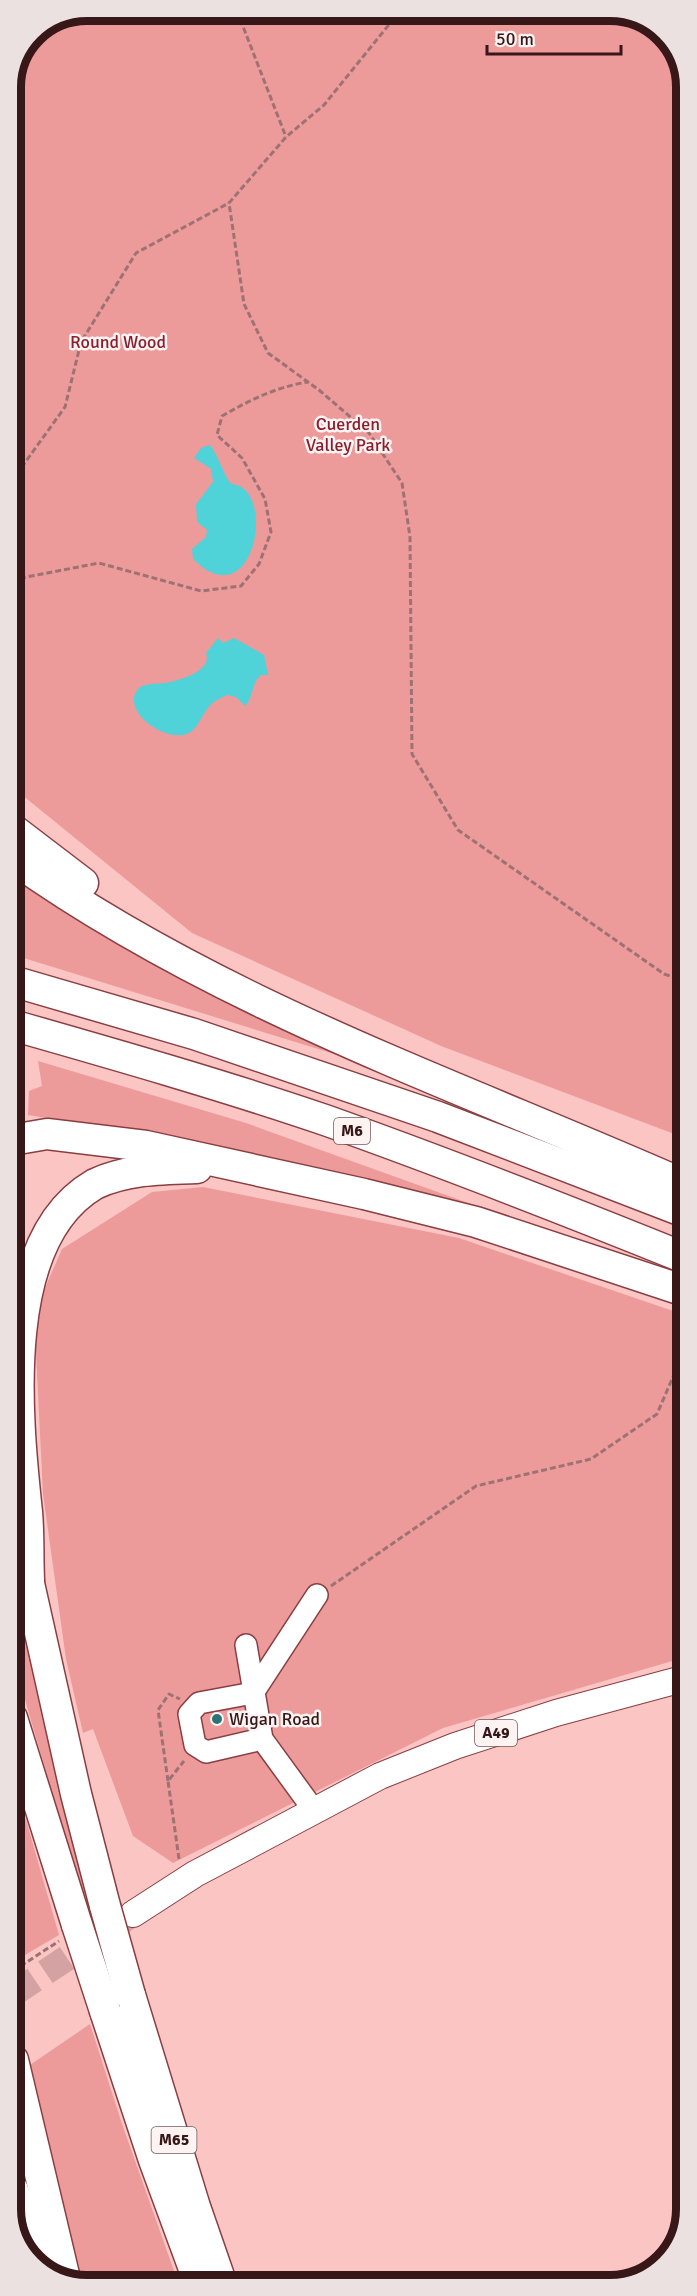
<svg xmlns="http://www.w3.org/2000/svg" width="697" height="2296" font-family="Signika,sans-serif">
  <rect width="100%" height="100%" fill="#fbc5c4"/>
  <!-- green -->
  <g fill="#ed9a9a">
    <polygon points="87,11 616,11 660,29 684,67 685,1138 441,1046 192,933 11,786 11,82 33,33"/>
    <polygon points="12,872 370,1065 14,955 12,944"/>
    <polygon points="38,1061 246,1123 566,1238 114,1129 28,1115 29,1091 42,1086"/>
    <polygon points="203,1187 459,1238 685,1315 686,1657 443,1728 173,1863 133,1836 93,1729 83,1733 66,1659 43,1494 34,1313 62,1249 152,1192"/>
    <polygon points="12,1551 52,1739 94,1911 88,1915 12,1655"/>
    <polygon points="13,1775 59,1935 13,1962"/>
    <polygon points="90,2024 122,2124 179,2285 81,2285 27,2067"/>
  </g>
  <!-- water -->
  <g fill="#4fd2d8">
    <path d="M 210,445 C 219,457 222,472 231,484 C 278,486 255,621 193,559 L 192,549 L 206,537 L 207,530 L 197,522 L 196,504 L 213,482 L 211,469 L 194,458 L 201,448 Z"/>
    <path d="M 218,638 L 223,643 L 234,638 L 264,655 L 268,675 L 261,675 C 251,683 254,697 245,706 L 236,697 L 227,695 C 220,698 212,702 208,708 C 201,716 199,727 189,733 C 170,743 131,719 134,698 C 137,681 152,685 164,683 C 178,681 213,671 206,653 Z"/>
  </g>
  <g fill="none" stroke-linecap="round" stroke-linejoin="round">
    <!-- major-tunnel -->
    <polyline stroke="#d4a2a2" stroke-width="26" stroke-dasharray="26 13" stroke-linecap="butt" points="13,1994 128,1917"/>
    <!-- minor casing -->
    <g stroke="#8a3e41" stroke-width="24">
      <g id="minor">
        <polyline points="246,1645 262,1739 313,1809"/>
        <polyline points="262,1739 206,1752 195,1745 189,1714 199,1703 253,1693 317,1595"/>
      </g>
    </g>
    <!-- major casing -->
    <g stroke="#8a3e41" stroke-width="28">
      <polyline id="major" points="133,1914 195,1874 380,1776 455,1746 556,1713 686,1678"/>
    </g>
    <!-- highway casing -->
    <g stroke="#8a3e41" stroke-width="33">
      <g id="highway">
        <polyline points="11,828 83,883"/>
        <path d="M 11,857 C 217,1004 456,1084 685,1185"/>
        <polyline points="12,981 194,1034 438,1117 685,1212"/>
        <path d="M 12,1025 C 117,1055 222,1085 325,1120 C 446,1163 566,1210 685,1258"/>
        <polyline points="12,1140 47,1134 146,1146 364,1194 476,1222 685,1291"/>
        <polyline points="24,1561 76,1794 105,1906"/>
        <path d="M 29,1580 C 28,1558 29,1534 27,1512 C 16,1411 0,1239 95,1184 C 127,1169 163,1169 197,1168"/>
        <polyline points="12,1718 77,1925"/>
        <polyline points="130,1995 195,2207 222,2285"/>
        <polyline points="105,2011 154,2160 200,2285"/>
        <polyline points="13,2060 65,2279"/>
        <polyline points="13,2190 38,2268"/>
      </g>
    </g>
    <!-- path -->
    <g stroke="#9e7272" stroke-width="3" stroke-dasharray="6 3" stroke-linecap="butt">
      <polyline points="237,11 286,137"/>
      <polyline points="400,11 324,105 286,137 229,203 244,304 268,353 319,390 369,433 402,483 410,537 412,754 458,830 664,974 685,981"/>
      <polyline points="11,482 65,407 81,342 136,253 229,203"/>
      <path d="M 11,580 L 99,563 L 201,591 L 241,586 L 259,564 L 271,532 L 265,499 L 242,458 L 217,435 L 222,416 C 250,400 276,387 308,382"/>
      <polyline points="331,1586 476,1486 591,1459 657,1414 685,1349"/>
      <polyline points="168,1781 158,1710 169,1694 180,1699"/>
      <polyline points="179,1859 168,1781 184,1761"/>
      <polyline points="13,1971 59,1941"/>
    </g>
    <!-- minor -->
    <use href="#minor" stroke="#fff" stroke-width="21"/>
    <!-- major -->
    <use href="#major" stroke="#fff" stroke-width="26"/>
    <!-- highway -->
    <use href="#highway" stroke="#fff" stroke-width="30"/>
    <!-- highway-bridge casing -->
    <g stroke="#8a3e41" stroke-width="33" stroke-linecap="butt">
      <g id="highway-bridge">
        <polyline points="105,1906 130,1995"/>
        <polyline points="77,1925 105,2011"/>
      </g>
    </g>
    <!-- highway-bridge -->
    <use href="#highway-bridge" stroke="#fff" stroke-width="30"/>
  </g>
  <!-- markers -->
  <circle fill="#2a7478" stroke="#fcf3f2" stroke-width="2" cx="217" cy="1719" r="6"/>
  <g text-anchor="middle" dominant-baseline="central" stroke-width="5" stroke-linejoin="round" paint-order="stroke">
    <!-- shield labels -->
    <g fill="#fcf3f2" stroke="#735959" stroke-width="1.5">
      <rect x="334" y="1118" width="36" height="26" rx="4.5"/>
      <rect x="475" y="1720" width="42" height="26" rx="4.5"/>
      <rect x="151.5" y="2127" width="45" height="26" rx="4.5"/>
    </g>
    <g font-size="16" font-weight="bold" fill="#381718">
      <text x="352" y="1131">M6</text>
      <text x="496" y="1733">A49</text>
      <text x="174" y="2140">M65</text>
    </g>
    <!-- park labels -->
    <g font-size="18" fill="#8a1e2c" stroke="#fcf3f2">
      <text x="118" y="342">Round Wood</text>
      <text x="348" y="424">Cuerden<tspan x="348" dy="21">Valley Park</tspan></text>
    </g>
    <!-- poi labels -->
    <g font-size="18" fill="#381718" stroke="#fcf3f2" text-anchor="start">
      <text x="229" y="1719">Wigan Road</text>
    </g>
  </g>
  <!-- crop -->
  <path d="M0 0H697V2296H0ZM87 21H610A66 66 0 0 1 676 87V2209A66 66 0 0 1 610 2275H87A66 66 0 0 1 21 2209V87A66 66 0 0 1 87 21Z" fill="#ece1e1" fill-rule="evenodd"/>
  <path fill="none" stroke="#381718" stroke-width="8" d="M87 21H610A66 66 0 0 1 676 87V2209A66 66 0 0 1 610 2275H87A66 66 0 0 1 21 2209V87A66 66 0 0 1 87 21Z"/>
  <!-- scale -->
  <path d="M487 45v9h134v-9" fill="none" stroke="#381718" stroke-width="3"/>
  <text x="496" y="45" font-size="18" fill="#381718" stroke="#fcf3f2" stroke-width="4.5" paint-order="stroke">50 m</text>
</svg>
